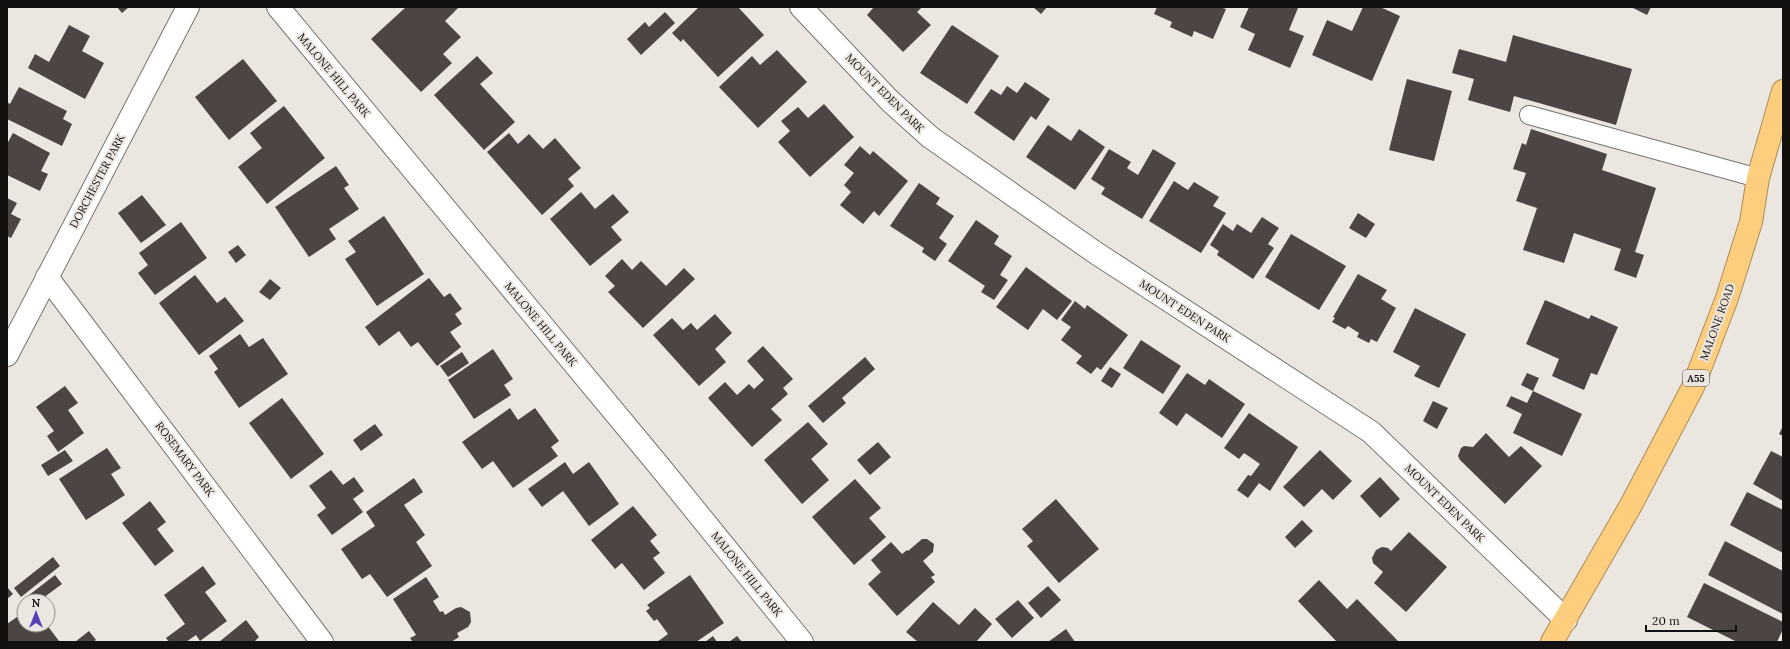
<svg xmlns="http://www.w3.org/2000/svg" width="1790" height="649" font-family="Lora,serif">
  <rect width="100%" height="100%" fill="#ece6e0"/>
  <!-- building -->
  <g fill="#4c4543">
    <polygon points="117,7 129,7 122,13"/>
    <polygon points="406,7 458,8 445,21 461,37 443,54 452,63 421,92 371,39"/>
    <polygon points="699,7 738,7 764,35 718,77 683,39 681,42 672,33"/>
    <polygon points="874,7 922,7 917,12 931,25 903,52 867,15"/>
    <polygon points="1033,7 1047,7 1041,14"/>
    <polygon points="1157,7 1220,7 1226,9 1213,39 1194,31 1192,37 1170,27 1172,22 1154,14"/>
    <polygon points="1249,7 1298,8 1289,30 1304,36 1290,68 1248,50 1255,34 1240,27"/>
    <polygon points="1363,7 1380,7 1400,16 1372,81 1312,55 1327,20 1352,31"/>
    <polygon points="1631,7 1651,7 1647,15"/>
    <polygon points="665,12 675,23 641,55 627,39 645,22 649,27"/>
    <polygon points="69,25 90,36 82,51 104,63 85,99 28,68 35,54 49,62"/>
    <polygon points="952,25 999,56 967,104 920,73"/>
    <polygon points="1513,35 1632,69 1616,125 1514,96 1510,112 1468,100 1474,79 1452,73 1459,49 1506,62"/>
    <polygon points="777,50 807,82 758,128 719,87 752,56 760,65"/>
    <polygon points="477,56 493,73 480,84 515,122 484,150 434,95"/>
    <polygon points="243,59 277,101 229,140 195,97"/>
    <polygon points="1407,79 1452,91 1434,161 1389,150"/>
    <polygon points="1025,82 1050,99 1036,120 1031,116 1014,141 974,113 991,89 1001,95 1007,86 1017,93"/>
    <polygon points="19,87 67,111 63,119 72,124 62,146 7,119 7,102 10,104"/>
    <polygon points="824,104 854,137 810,177 778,142 790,131 781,121 798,107 808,118"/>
    <polygon points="284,106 325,158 267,204 238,167 262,148 250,133"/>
    <polygon points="1048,125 1071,141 1079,129 1105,147 1075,190 1026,157"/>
    <polygon points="1531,129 1607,154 1602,170 1656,188 1635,252 1644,255 1636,278 1614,270 1621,249 1574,233 1564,263 1523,250 1537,208 1516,201 1526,173 1513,169 1522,143 1526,145"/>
    <polygon points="13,133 50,153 41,171 48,174 40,191 7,175 7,144"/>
    <polygon points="509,133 518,144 529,134 543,149 555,138 581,168 568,179 574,186 542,215 487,152"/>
    <polygon points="860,146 870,155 873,151 908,181 879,216 874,211 863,224 840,205 851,192 844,185 854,173 844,165"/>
    <polygon points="1109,149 1131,162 1127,168 1138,175 1153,149 1176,163 1142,219 1101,194 1105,188 1091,179"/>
    <polygon points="336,166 349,185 344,188 359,209 329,229 336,239 309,257 275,207"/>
    <polygon points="1174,181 1188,190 1194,182 1219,197 1213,206 1226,213 1201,253 1149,221"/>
    <polygon points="919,183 940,198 936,204 954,216 939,238 947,244 935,261 922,252 924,248 890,226"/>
    <polygon points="581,192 595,209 613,194 629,212 611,227 622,240 590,266 550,219"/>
    <polygon points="142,195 166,225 141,243 118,213"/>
    <polygon points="7,198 17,203 11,214 21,219 11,238 7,236"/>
    <polygon points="1358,213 1375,224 1366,238 1349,228"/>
    <polygon points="384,216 424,274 377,306 345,259 356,252 348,241"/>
    <polygon points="1262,217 1279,228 1268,244 1274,248 1253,279 1217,255 1219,251 1210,245 1223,224 1233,231 1237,224 1251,233"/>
    <polygon points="976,220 999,236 994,244 1012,256 1000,275 1008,280 994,300 981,292 985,286 948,261"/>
    <polygon points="181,222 207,258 155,295 138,273 148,265 139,253"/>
    <polygon points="1291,234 1346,266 1319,310 1265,277"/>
    <polygon points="238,245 246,255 236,263 228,252"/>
    <polygon points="622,259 632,270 641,261 666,286 684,268 695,279 643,328 608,292 615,286 605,276"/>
    <polygon points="1026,267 1072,301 1057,320 1043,309 1028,330 996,307"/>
    <polygon points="1358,274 1387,290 1381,299 1396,308 1377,342 1371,339 1369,343 1357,337 1359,333 1348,326 1345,329 1332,322 1335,318 1333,317"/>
    <polygon points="195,275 217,303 225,297 244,321 199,355 159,303"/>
    <polygon points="429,278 444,297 450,293 462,309 455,314 462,324 450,332 461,347 437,366 418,342 411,347 399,331 379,346 365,327"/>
    <polygon points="270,279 281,288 270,300 259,292"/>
    <polygon points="1545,300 1589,319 1591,315 1618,327 1597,375 1591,373 1584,390 1552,376 1559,359 1526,344"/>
    <polygon points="1075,301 1085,309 1087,305 1128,335 1101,370 1097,367 1091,374 1076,363 1082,356 1061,340 1071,327 1061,320"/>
    <polygon points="1415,308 1466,334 1439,388 1414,376 1420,366 1393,352"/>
    <polygon points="715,314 732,333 715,349 726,362 699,386 653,335 672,318 683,330 691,323 697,330"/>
    <polygon points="240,334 249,347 263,338 288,374 239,408 214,372 218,369 209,356"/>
    <polygon points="1141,340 1181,366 1163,394 1123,368"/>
    <polygon points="763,346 793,379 783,388 788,394 771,409 782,420 752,447 708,398 725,382 737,395 749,384 754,389 764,380 747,361"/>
    <polygon points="493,349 513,379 504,385 511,395 474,419 448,380"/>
    <polygon points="462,352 469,363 448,377 440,366"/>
    <polygon points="865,357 875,369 842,398 846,403 823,423 808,406"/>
    <polygon points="1110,367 1121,374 1112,388 1101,381"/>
    <polygon points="1187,373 1205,385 1209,379 1245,404 1222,438 1186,413 1177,426 1159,413"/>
    <polygon points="1527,373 1539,378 1533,391 1521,385"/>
    <polygon points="65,386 78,403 68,410 84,433 58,452 47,436 54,431 36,407"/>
    <polygon points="1533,391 1582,414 1562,456 1513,433 1522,414 1506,406 1511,396 1527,403"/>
    <polygon points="282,398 324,454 291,479 249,423"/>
    <polygon points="1433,401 1448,408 1437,429 1423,421"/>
    <polygon points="510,408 518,420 535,408 559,441 551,447 558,456 513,488 493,461 482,469 462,442"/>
    <polygon points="1249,413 1298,447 1270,491 1259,483 1248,498 1237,490 1248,475 1251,476 1260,464 1244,453 1239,459 1224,448"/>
    <polygon points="808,422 828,444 811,459 829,480 802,504 764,460"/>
    <polygon points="375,424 383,435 361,451 353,440"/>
    <polygon points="1783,426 1783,436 1779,434"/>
    <polygon points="1486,433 1509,457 1521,446 1542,466 1505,504 1460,460 1458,456 1461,448 1464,446 1473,447"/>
    <polygon points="878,442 891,457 870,475 857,460"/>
    <polygon points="107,448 121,468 111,474 125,495 86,520 59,479"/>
    <polygon points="65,450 73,461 48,476 41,465"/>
    <polygon points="1320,450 1352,481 1333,500 1322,489 1304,507 1283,487"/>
    <polygon points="1771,451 1783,457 1783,501 1753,484"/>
    <polygon points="565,462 573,474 589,462 619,504 589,526 563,491 542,507 528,489"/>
    <polygon points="331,470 343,485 354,477 364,491 353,499 363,512 332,535 317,515 326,508 309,486"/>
    <polygon points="1380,477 1400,499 1380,518 1360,496"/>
    <polygon points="414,478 423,492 404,505 425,535 416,542 432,566 387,597 370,574 362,579 341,549 375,526 366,512"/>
    <polygon points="855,479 881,508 869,518 886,537 854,565 812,517"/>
    <polygon points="1747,492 1783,510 1783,553 1730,525"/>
    <polygon points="1056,499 1099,549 1059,583 1027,546 1033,541 1022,529"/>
    <polygon points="150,501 166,522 157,529 174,551 155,566 122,523"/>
    <polygon points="633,506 657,535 650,541 660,553 653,558 665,573 644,590 622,563 615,569 591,540"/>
    <polygon points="1302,520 1313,531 1295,548 1285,537"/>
    <polygon points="1409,532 1447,567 1406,612 1374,583 1383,572 1373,563 1372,558 1376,550 1382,547 1388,548 1391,551"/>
    <polygon points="922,539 927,539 934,544 933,552 923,561 935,575 931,577 935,582 897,616 868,584 881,572 871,560 891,542 902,554 907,550 908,551"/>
    <polygon points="1725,541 1783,571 1783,614 1708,575"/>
    <polygon points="53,557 60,566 21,597 14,588"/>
    <polygon points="203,566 216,584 205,592 227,621 200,641 196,635 186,642 169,642 166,638 185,624 164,595"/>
    <polygon points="55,575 62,584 39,601 24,601 24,606 20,602"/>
    <polygon points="690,575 724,623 696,642 657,642 668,634 657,619 654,621 646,611 650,608 647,605"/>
    <polygon points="426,577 439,597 433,601 440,612 443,611 445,615 456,608 461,607 470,612 471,622 468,627 457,633 459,637 451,642 413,642 410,638 416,635 393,599"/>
    <polygon points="1319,580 1347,609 1357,599 1398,641 1337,642 1298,601"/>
    <polygon points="1704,583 1783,622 1783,629 1777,642 1737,642 1687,617"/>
    <polygon points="1048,586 1061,600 1041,618 1028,603"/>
    <polygon points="7,587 13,594 7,599"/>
    <polygon points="1018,600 1034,618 1012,638 995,619"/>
    <polygon points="933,602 959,625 975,608 992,624 976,642 918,642 906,632"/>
    <polygon points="24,612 24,625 47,625 59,641 8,642 7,624"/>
    <polygon points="246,620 259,637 254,642 219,642"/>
    <polygon points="1066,629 1075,642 1048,642"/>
    <polygon points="89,631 96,640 93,642 75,642"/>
    <polygon points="713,636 717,642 705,642"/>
    <polygon points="737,636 742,642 729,642"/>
  </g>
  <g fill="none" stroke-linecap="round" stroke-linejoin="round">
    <!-- lane casing -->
    <g stroke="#79746e" stroke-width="20">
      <polyline id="lane" points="1529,115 1758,178"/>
    </g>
    <!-- street casing -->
    <g stroke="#79746e" stroke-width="24">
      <g id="street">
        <polyline points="278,7 660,467 802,642"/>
        <polyline points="801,7 890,101 930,137 1096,253 1371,432 1566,620"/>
        <polyline points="47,277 322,642"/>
        <polyline points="7,355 188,7"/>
      </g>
    </g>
    <!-- highway casing -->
    <g stroke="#ab8c56" stroke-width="24">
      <polyline id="highway" points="1552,642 1631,505 1693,387 1727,298 1751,222 1758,178 1783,91"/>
    </g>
    <!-- lane -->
    <use href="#lane" stroke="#fff" stroke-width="18"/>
    <!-- street -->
    <use href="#street" stroke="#fff" stroke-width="22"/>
    <!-- highway -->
    <use href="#highway" stroke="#fdce7d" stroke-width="22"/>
  </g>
  <g text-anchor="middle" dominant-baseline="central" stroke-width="4" stroke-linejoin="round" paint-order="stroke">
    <!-- shield labels -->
    <rect fill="#ece6e0" stroke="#54514e" stroke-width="1" x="1683" y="370" width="26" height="16" rx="3"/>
    <g font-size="10" font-weight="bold" fill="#13110f">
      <text x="1696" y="378">A55</text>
    </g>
    <!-- street labels -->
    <g font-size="11" fill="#13110f" stroke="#ece6e0">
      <text transform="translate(334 75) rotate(50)">MALONE HILL PARK</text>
      <text transform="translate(885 93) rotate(45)">MOUNT EDEN PARK</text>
      <text transform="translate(97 181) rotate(-62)">DORCHESTER PARK</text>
      <text transform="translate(1185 311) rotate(33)">MOUNT EDEN PARK</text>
      <text transform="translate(1717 322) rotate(-70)">MALONE ROAD</text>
      <text transform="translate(541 324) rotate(50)">MALONE HILL PARK</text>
      <text transform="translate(185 459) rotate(53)">ROSEMARY PARK</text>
      <text transform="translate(1445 503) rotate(44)">MOUNT EDEN PARK</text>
      <text transform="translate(747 574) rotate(51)">MALONE HILL PARK</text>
    </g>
  </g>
  <!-- border -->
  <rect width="1790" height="649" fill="none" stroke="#13110f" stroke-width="16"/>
  <!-- north arrow -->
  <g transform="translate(36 613)"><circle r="19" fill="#ece6e0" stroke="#95918c"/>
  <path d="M0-3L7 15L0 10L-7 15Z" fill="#573eb6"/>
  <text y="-6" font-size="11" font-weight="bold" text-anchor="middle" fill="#13110f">N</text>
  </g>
  <!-- scale -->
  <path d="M1646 625v6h90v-6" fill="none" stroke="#13110f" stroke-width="2"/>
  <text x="1652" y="625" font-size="12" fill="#13110f" stroke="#ece6e0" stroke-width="3" paint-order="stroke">20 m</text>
</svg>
